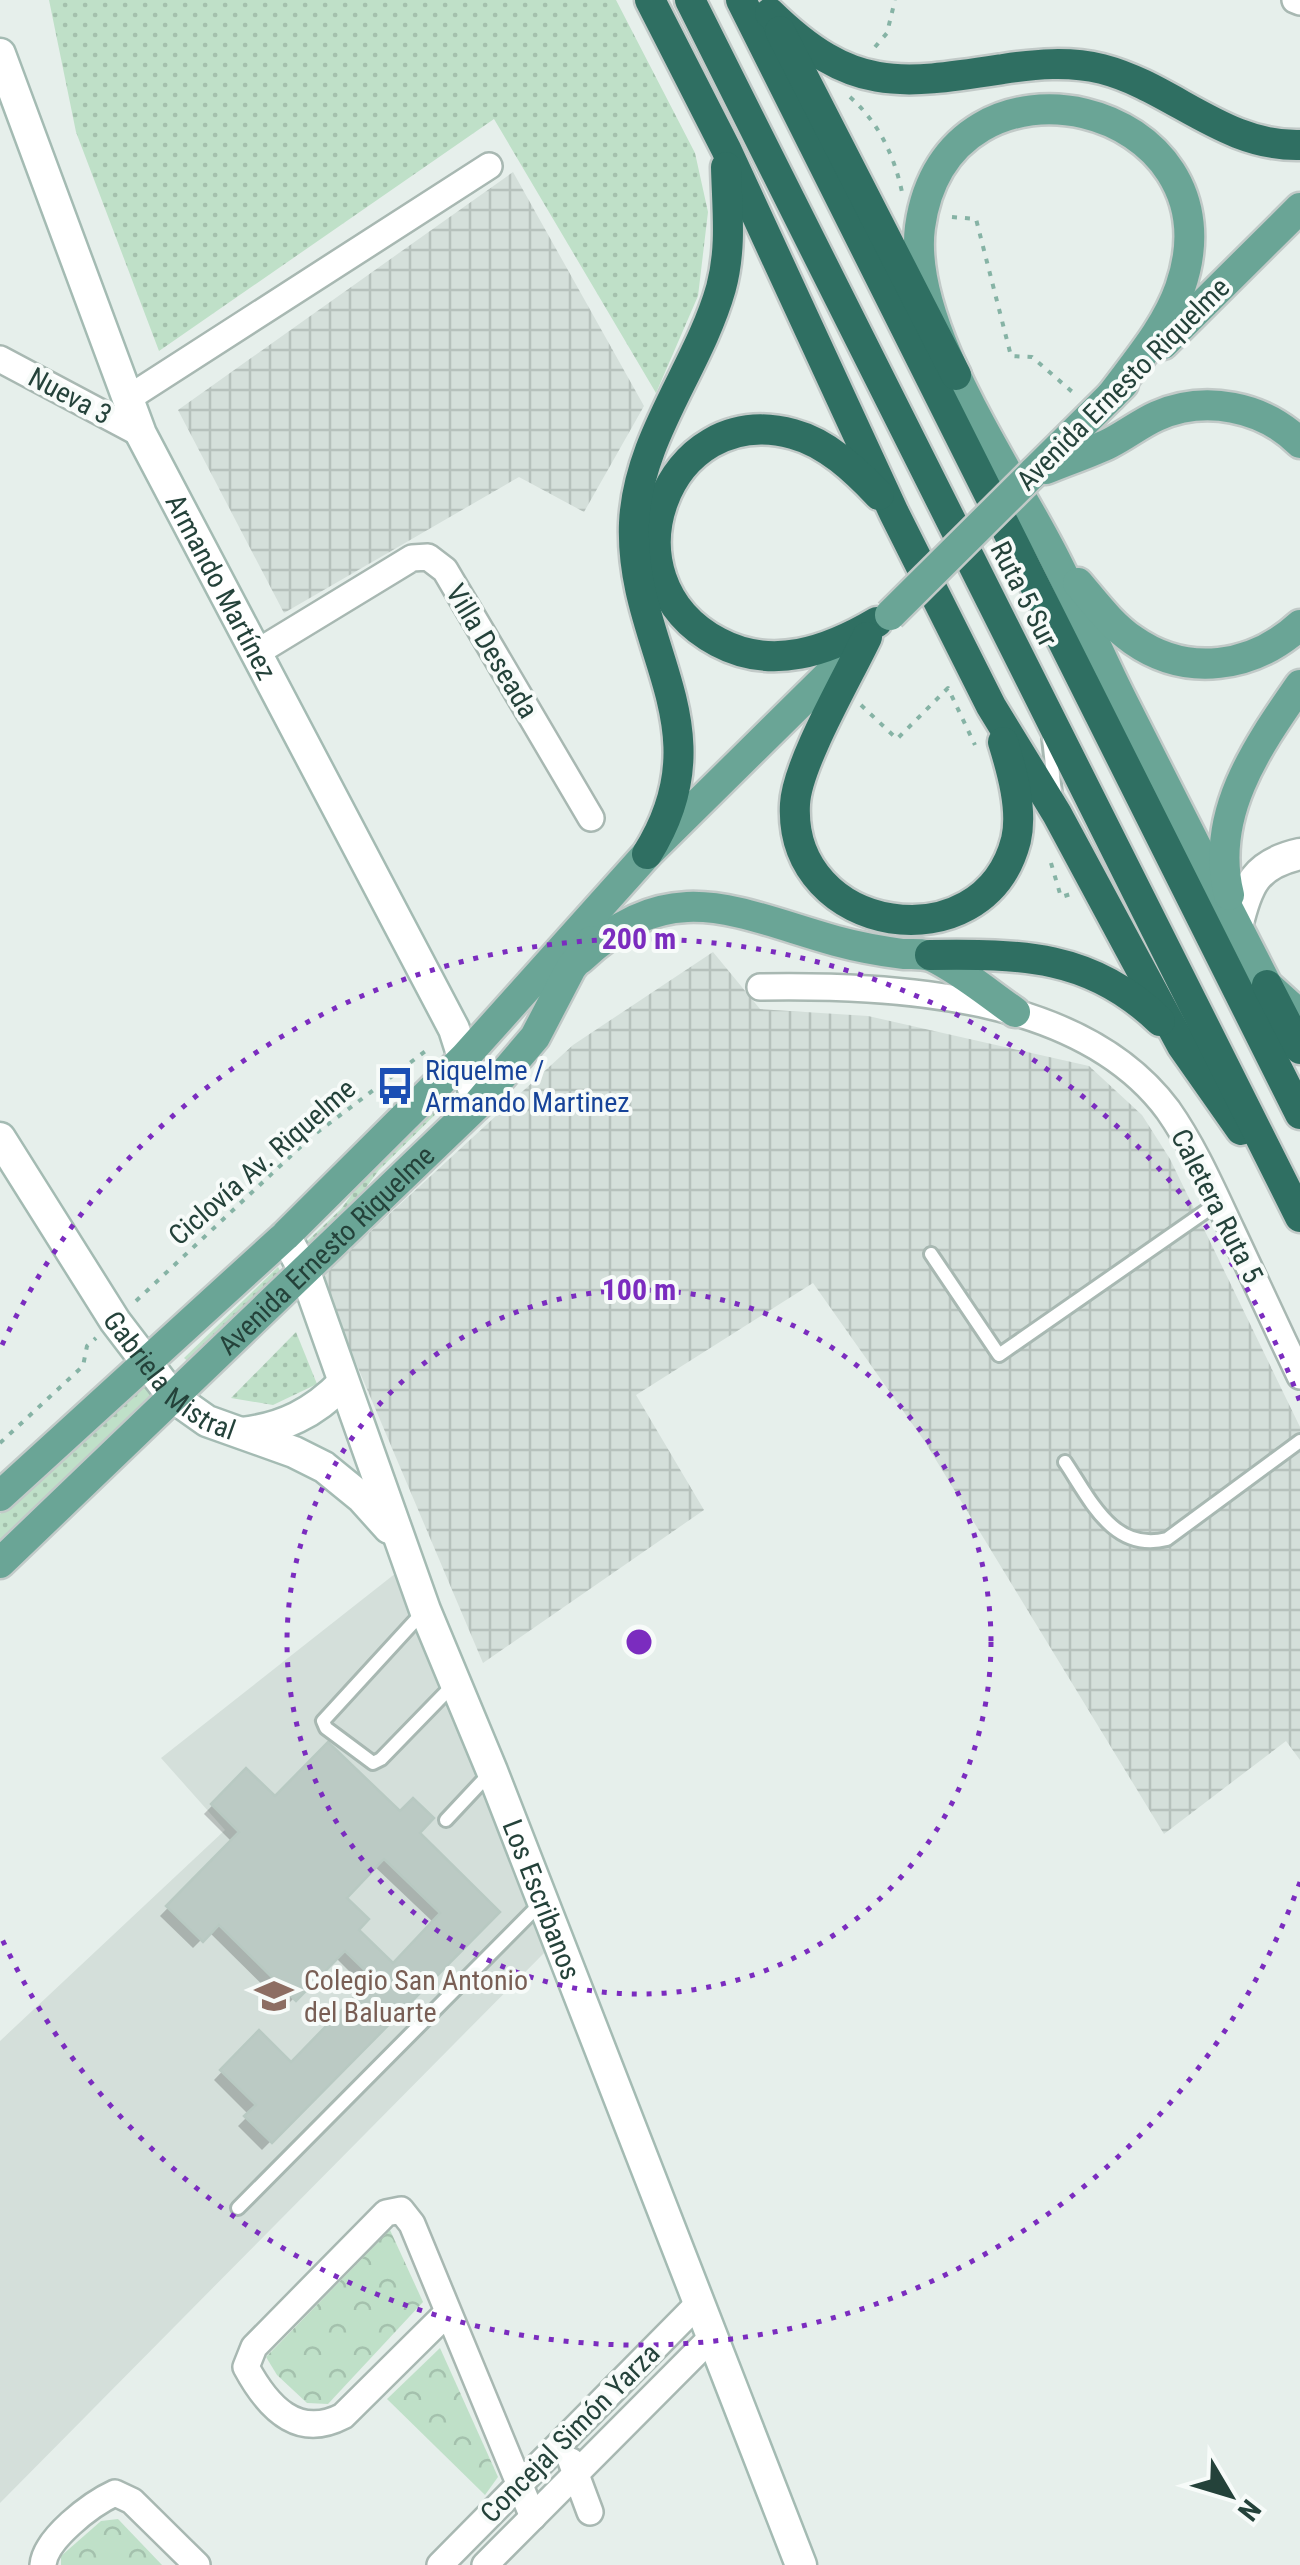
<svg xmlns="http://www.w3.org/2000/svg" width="1300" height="2565" font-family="'Roboto Condensed',sans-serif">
  <defs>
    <pattern id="industrial-grid" width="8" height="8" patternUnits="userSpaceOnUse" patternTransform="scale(2.5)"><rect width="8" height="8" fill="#d4dfda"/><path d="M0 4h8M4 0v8" fill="none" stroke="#b6c1bc"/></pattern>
    <pattern id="grass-dots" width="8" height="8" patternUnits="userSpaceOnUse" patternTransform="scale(2.5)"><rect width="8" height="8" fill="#bfe0c8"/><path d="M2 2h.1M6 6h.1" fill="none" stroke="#a4c1ad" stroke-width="1.8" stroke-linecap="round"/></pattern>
    <pattern id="forest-crowns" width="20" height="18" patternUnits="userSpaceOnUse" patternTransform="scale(2.5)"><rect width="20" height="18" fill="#bfe0c8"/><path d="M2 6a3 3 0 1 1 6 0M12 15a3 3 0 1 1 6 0" fill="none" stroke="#a4c1ad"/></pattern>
  </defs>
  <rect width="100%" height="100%" fill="#e6efeb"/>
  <!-- built -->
  <polygon fill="#d4dfda" points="396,1573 545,1952 0,2503 0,2041 225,1830 161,1758"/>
  <!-- industrial -->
  <g fill="url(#industrial-grid)">
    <polygon points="513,172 644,406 584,512 519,477 284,613 178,410"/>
    <polygon points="713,952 760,1009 868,1016 1089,1066 1142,1115 1170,1159 1300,1427 1300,1760 1286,1741 1164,1834 925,1442 813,1283 636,1395 704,1510 483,1663 320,1278 573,1045"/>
  </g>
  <!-- grass -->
  <g fill="url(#grass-dots)">
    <polygon points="49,0 616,0 695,153 708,212 698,296 656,393 494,119 159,351 76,132"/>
    <polygon points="457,1082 453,1097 379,1170 347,1213 305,1254 301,1247 341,1209 372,1167"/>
    <polygon points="278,1267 282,1274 190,1363 184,1358"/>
    <polygon points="296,1332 317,1384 273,1405 231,1398"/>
    <polygon points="145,1383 154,1394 0,1547 0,1514"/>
  </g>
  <!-- forest -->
  <g fill="url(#forest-crowns)">
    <polygon points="390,2230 423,2302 328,2404 307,2403 277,2375 266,2357"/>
    <polygon points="440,2348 498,2477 485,2495 387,2399"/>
    <polygon points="118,2519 162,2565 61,2565 61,2556 101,2521"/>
  </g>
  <!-- shadow -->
  <path fill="#0003" fill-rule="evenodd" d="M 246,1771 L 275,1800 L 416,1833 L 497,1912 L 262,2150 L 238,2126 L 249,2115 L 214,2080 L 259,2033 L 291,2065 L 367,1989 L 335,1957 L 285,2007 L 209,1932 L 193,1948 L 160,1916 L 232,1842 L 204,1814 ZM 374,1866 L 434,1923 L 392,1966 L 355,1930 L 343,1898 Z"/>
  <!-- building -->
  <path fill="#bbcac4" stroke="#b8c9c2" stroke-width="2.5" fill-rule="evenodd" d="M 328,1742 L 400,1811 L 413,1798 L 434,1818 L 420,1833 L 500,1912 L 272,2143 L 244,2116 L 256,2105 L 220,2070 L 259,2030 L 291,2062 L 373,1978 L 345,1951 L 296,2001 L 219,1925 L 203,1942 L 166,1906 L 239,1832 L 211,1804 L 246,1768 L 275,1796 ZM 384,1859 L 440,1913 L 393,1963 L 359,1930 L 369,1919 L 347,1898 Z"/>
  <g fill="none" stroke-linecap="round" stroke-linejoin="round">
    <!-- service casing -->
    <g stroke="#a8b8b2" stroke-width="18">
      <g id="service">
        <polyline points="1049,738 1055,793"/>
        <polyline points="931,1254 999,1355 1219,1202"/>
        <path d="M 1065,1462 C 1090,1499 1113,1553 1167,1539 L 1300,1441"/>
        <polyline points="423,1612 323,1721 326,1728 373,1763 381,1759 454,1684"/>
        <polyline points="446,1820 490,1773"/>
        <polyline points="238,2208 541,1903"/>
      </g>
    </g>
    <!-- minor casing -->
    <g stroke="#a8b8b2" stroke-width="30">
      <g id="minor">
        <polyline points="1295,0 1300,2"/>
        <polyline points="0,359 141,434"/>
        <polyline points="127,399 489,166"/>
        <polyline points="256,653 412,558 428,557 445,570 591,818"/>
        <path d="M 760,987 C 893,985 1081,993 1168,1110 C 1194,1147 1213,1191 1232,1231 C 1255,1280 1277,1328 1300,1376"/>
        <path d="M 448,2312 L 343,2416 C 297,2440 267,2406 246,2367 L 254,2347 L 386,2213 L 401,2210 L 412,2224 L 533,2517"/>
        <polyline points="571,2461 590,2512"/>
        <path d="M 43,2565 C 45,2539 91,2504 115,2493 L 132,2501 L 197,2565"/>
        <polyline points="440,2565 700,2302"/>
        <polyline points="485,2565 713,2336"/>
      </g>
    </g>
    <!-- tertiary casing -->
    <g stroke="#a8b8b2" stroke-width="35">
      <path id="tertiary" d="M 1237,927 C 1247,885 1255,864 1300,854"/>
    </g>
    <!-- secondary casing -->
    <g stroke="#a4bbb3" stroke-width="35">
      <g id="secondary">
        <path id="s1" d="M 0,54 L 141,434 L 454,1029 L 478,1104"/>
        <path id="s2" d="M 0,1138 L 115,1321 L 173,1397 L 207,1421 L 294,1452 L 324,1467 L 362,1498 L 389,1528"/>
        <path id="s3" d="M 285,1236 L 305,1272 L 425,1610 L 492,1771 L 801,2565"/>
        <path d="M 242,1433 C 283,1428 314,1413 343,1383"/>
      </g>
    </g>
    <!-- primary casing -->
    <g stroke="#c2cac8" stroke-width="35">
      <g id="primary">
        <polyline points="1163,344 1300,208"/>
        <path d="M 1111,396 C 1136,362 1166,328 1180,288 C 1245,101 947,30 920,227 C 907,326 1011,471 1055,559 C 1079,606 1099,655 1123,702 C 1170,796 1219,891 1267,985 L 1300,1015"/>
        <path d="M 1046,469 C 1067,460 1090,453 1110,443 C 1126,435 1141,423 1157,416 C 1205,395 1263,406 1300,443"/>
        <polyline points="1033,473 1123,384"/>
        <path d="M 1078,583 C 1095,603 1111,625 1133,640 C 1187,678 1253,668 1300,625"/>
        <path d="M 1229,895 C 1209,815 1257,747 1300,685"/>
        <path d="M 580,959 C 671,873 736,913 836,941 C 858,947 880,951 903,954 C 913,954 924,953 933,957 C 962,971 989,994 1015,1012"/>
        <polyline points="0,1496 285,1236 464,1058 647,854 863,641"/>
        <path id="s4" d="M 0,1563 L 478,1104 L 535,1037 L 571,968 L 592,941"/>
      </g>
    </g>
    <!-- motorway casing -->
    <g stroke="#c2cac8" stroke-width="35">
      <g id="motorway">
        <polyline points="650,0 726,149 894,513 991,706 1057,814 1182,1046 1241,1130"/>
        <polyline points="690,0 1300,1217"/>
        <polyline points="741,0 1300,1114"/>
        <path d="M 770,13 C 852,93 899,85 1003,69 C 1036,64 1069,61 1102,69 C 1172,87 1224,147 1300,145"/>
        <polyline points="780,31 956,375"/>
        <path d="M 877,622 C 828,651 772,671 718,642 C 599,579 666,399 793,434 C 827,443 855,470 879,495"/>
        <path d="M 867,637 C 848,677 797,764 795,804 C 788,935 984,966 1016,840 C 1023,810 1012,771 1003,742"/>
        <path d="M 647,854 C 727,727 629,648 634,523 C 638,437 698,369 721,288 C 732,247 727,209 726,167"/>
        <path d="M 930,955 C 1021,954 1091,954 1160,1021"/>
        <polyline points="1267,985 1300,1049"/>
      </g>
    </g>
    <!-- path -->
    <g stroke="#86b3a5" stroke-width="4" stroke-dasharray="5 8" stroke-linecap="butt">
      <polyline points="875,47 887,33 895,0"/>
      <path d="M 850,97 C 879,123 894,155 902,192"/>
      <polyline points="952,217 976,219 1011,356 1032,357 1077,396"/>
      <polyline points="861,705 897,739 948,688 975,745"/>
      <polyline points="1051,863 1061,897 1071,894"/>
      <polyline points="136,1301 311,1137 431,1047"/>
      <polyline points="0,1443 83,1366 87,1346 96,1338"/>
    </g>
    <!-- service -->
    <use href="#service" stroke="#fff" stroke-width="12"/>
    <!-- minor -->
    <use href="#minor" stroke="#fff" stroke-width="25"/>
    <!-- tertiary -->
    <use href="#tertiary" stroke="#fff" stroke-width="30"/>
    <!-- secondary -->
    <use href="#secondary" stroke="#fff" stroke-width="30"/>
    <!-- primary -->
    <use href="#primary" stroke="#6aa596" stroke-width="30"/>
    <!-- motorway -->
    <use href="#motorway" stroke="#2f6f62" stroke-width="30"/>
    <!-- primary-bridge casing -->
    <g stroke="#c2cac8" stroke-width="35" stroke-linecap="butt">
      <polyline id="primary-bridge" points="890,615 1033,473"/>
    </g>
    <!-- primary-bridge -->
    <use href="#primary-bridge" stroke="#6aa596" stroke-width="30"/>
  </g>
  <!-- distance rings -->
  <g fill="none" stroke="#7b2cbf" stroke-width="5" stroke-dasharray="5 10">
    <circle cx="639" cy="1642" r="352"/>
    <path d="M1300 1882A703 703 0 0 1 2 1939M2 1345A703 703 0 0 1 1300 1402"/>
  </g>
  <!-- icons -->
  <defs>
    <g id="bus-bare" transform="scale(3)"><path d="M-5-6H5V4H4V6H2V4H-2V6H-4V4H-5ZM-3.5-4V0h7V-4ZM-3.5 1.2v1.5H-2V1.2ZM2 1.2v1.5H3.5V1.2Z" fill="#1a4fb4" stroke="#f7fbf9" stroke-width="2.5" paint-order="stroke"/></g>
    <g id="school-bare" transform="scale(3)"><path d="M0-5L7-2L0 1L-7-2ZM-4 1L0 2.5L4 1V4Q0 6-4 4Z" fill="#8d6e63" stroke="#f7fbf9" stroke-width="2.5" paint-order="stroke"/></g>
  </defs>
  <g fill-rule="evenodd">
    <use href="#bus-bare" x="395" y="1086"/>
    <use href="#school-bare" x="274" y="1996"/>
  </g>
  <g text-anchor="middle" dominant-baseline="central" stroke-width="8" stroke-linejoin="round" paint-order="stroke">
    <!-- street labels -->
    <g font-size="28" fill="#24423a" stroke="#f7fbf9">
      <text transform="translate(1123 384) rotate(-45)">Avenida Ernesto Riquelme</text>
      <text transform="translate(70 396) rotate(28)">Nueva 3</text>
      <text stroke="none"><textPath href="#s1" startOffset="578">Armando Martínez</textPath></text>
      <text transform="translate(1024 594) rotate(63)">Ruta 5 Sur</text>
      <text transform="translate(492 651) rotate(59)">Villa Deseada</text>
      <text transform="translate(262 1162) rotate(-41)">Ciclovía Av. Riquelme</text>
      <text transform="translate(1217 1206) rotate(63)">Caletera Ruta 5</text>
      <text stroke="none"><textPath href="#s4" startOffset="452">Avenida Ernesto Riquelme</textPath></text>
      <text stroke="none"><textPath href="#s2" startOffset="295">Gabriela Mistral</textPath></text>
      <text stroke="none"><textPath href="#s3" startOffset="712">Los Escribanos</textPath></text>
      <text transform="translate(570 2433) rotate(-45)">Concejal Simón Yarza</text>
    </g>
    <!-- transit labels -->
    <g font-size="28" fill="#164399" stroke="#f7fbf9" text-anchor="start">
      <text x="425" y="1070">Riquelme /<tspan x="425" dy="32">Armando Martinez</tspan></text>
    </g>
    <!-- education labels -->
    <g font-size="28" fill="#785e54" stroke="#f7fbf9" text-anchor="start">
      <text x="304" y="1980">Colegio San Antonio<tspan x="304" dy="32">del Baluarte</tspan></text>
    </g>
  </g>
  <circle cx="639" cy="1642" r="15" fill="#7b2cbf" stroke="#f7fbf9" stroke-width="5"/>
  <g font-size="30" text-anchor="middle" font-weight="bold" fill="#7b2cbf" stroke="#f7fbf9" stroke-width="8" stroke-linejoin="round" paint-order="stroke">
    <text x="639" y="949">200 m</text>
    <text x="639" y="1300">100 m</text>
  </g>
  <!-- north arrow -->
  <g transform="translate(1230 2495) rotate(128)" stroke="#f7fbf9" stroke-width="8" paint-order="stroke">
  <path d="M0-8L18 38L0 25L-18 38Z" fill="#24423a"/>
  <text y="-15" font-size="28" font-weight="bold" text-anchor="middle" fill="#24423a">N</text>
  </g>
</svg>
